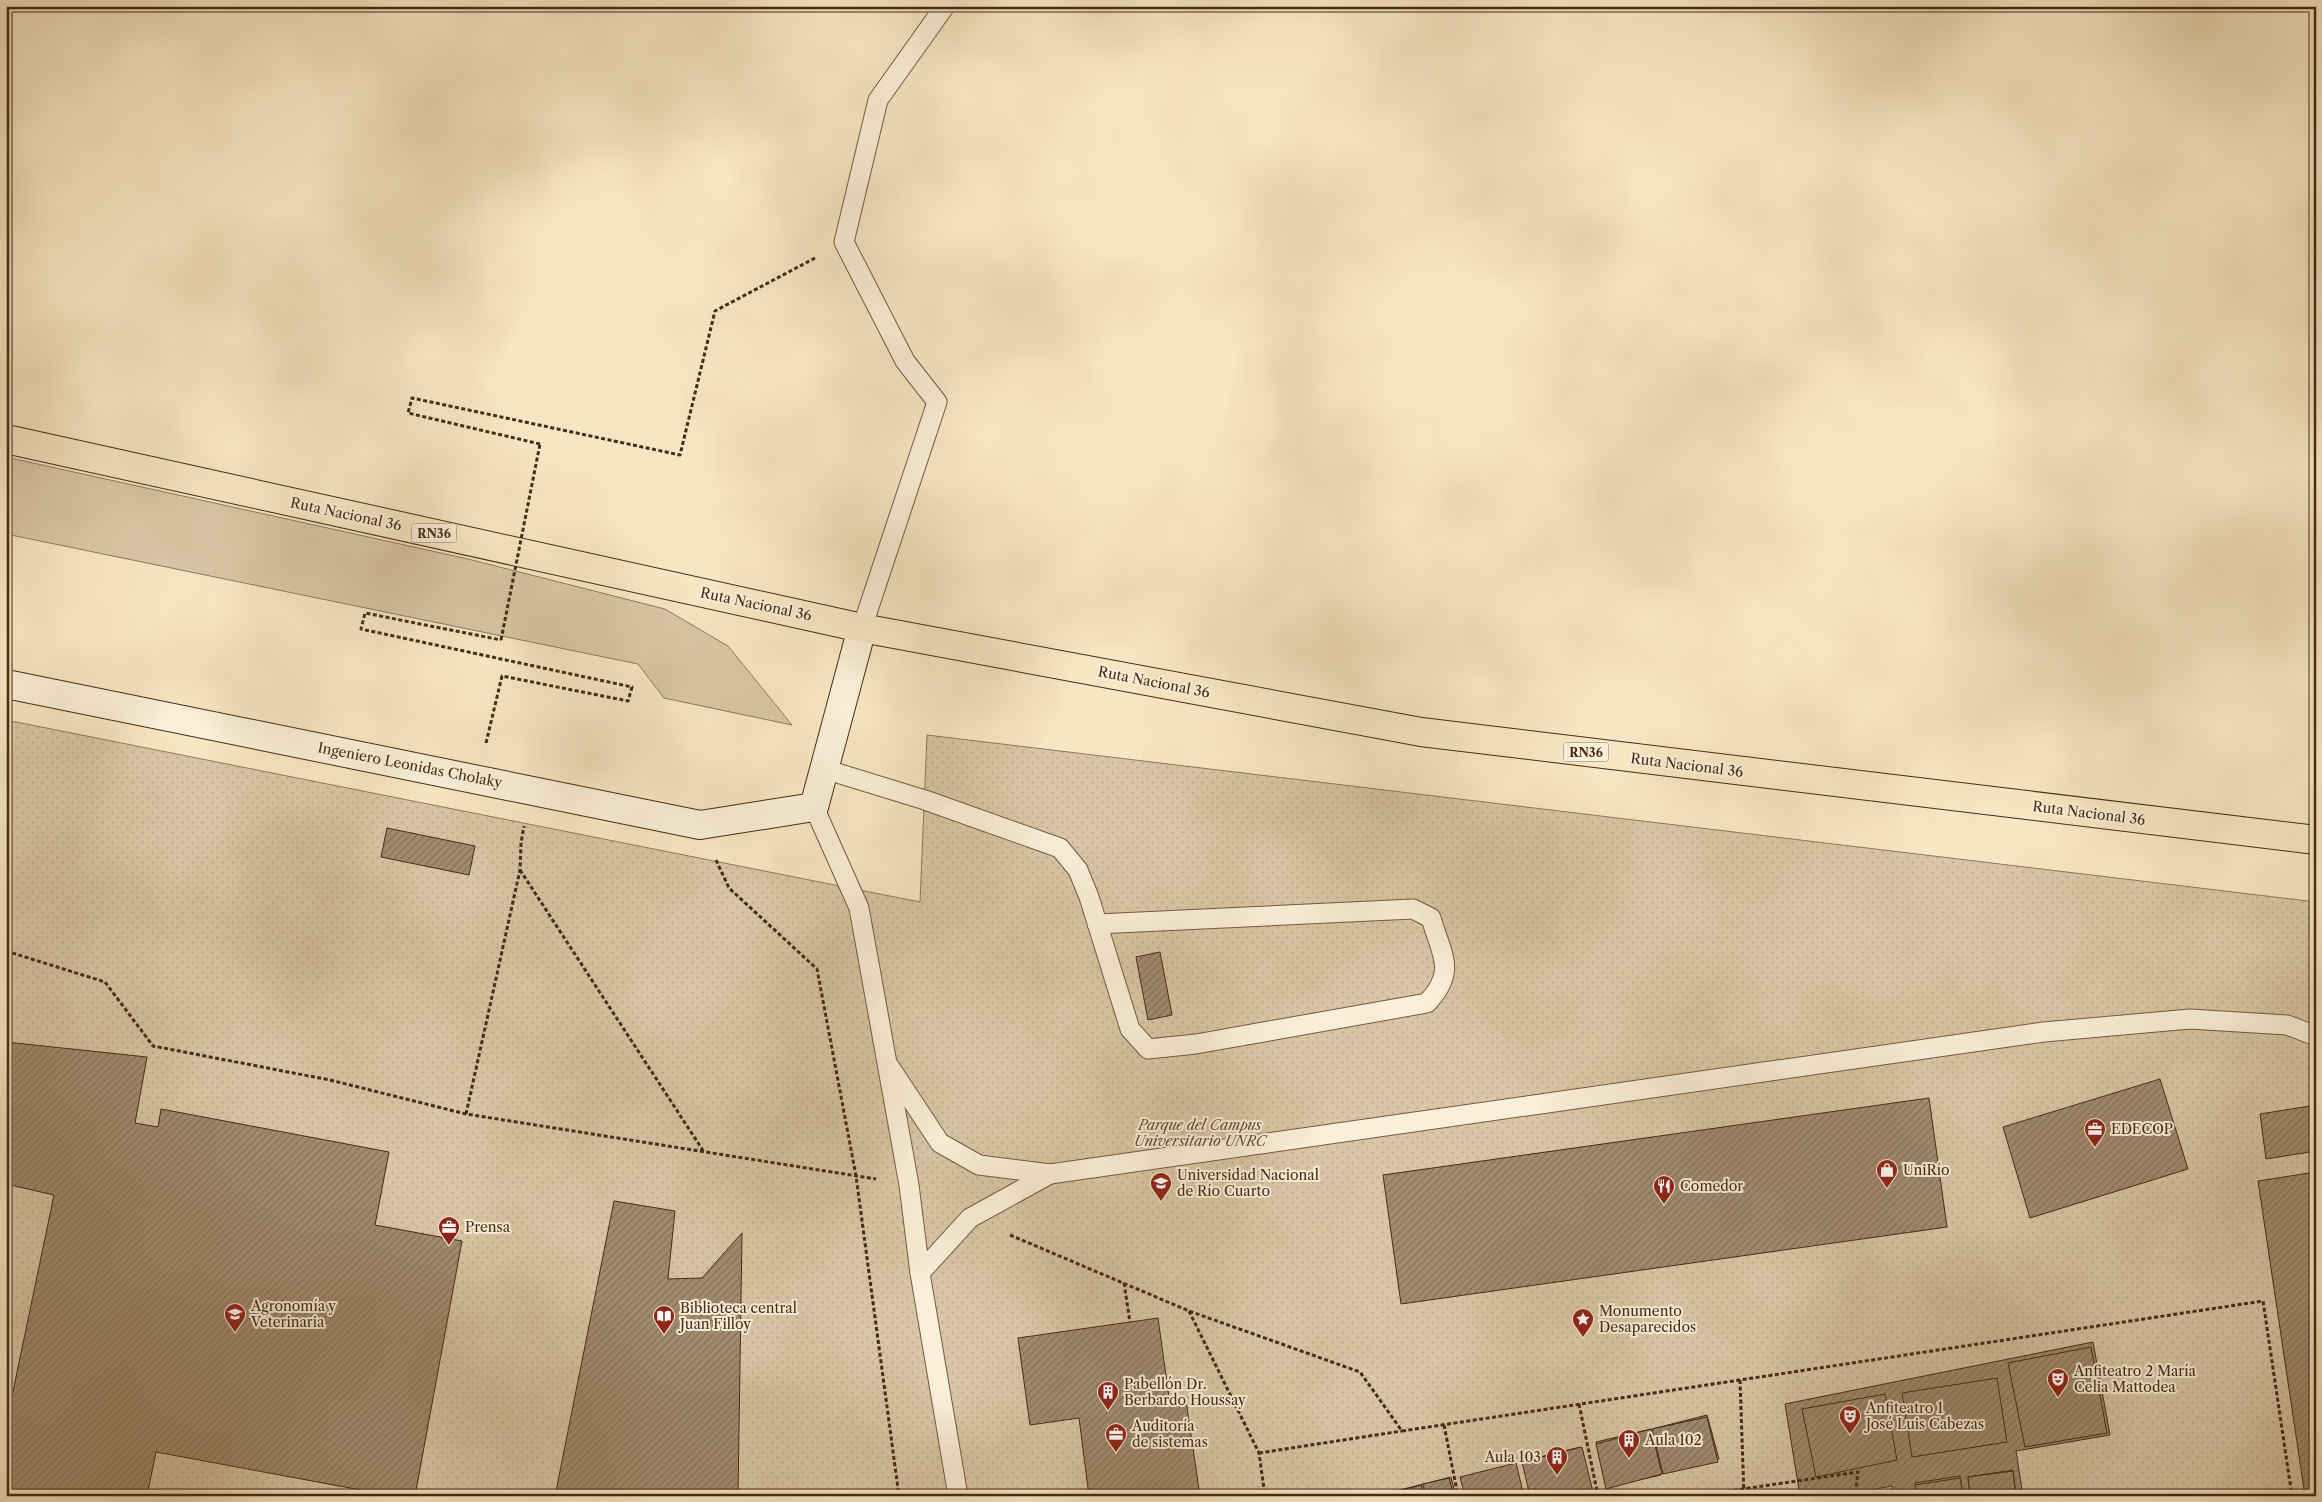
<svg xmlns="http://www.w3.org/2000/svg" width="2322" height="1502" font-family="'Libre Caslon Text',serif">
  <defs>
    <pattern id="park-dots" width="8" height="8" patternUnits="userSpaceOnUse" patternTransform="scale(1.25)"><rect width="8" height="8" fill="#d9c6a6"/><path d="M2 2h.1M6 6h.1" fill="none" stroke="#bcaa8e" stroke-width="1.8" stroke-linecap="round"/></pattern>
    <pattern id="building-hatch" width="6" height="6" patternUnits="userSpaceOnUse" patternTransform="scale(1.25)"><rect width="6" height="6" fill="#a28c70"/><path d="M-1 1l2-2M0 6l6-6M5 7l2-2" fill="none" stroke="#86735b"/></pattern>
  </defs>
  <rect width="100%" height="100%" fill="#f7e6c3"/>
  <filter id="stains"><feTurbulence type="fractalNoise" baseFrequency=".004" numOctaves="4"/><feColorMatrix values="0 0 0 0 .2 0 0 0 0 .09 0 0 0 0 .02 0 0 0 .5 -.17"/></filter>
  <radialGradient id="worn" r=".72"><stop offset=".6" stop-color="#630" stop-opacity="0"/><stop offset="1" stop-color="#630" stop-opacity=".3"/></radialGradient>
  <!-- green -->
  <polygon fill="#d9c6a6" stroke="#8f785e" points="6,457 468,559 665,609 728,646 792,725 664,698 638,664 6,534"/>
  <!-- park -->
  <polygon fill="url(#park-dots)" stroke="#8f785e" points="6,720 920,902 927,735 2316,902 2316,1496 6,1496"/>
  <!-- building -->
  <g fill="url(#building-hatch)" stroke="#452b16">
    <polygon points="387,828 475,846 469,875 381,857"/>
    <polygon points="1160,952 1172,1015 1148,1020 1136,957"/>
    <polygon points="6,1042 147,1057 135,1123 158,1127 161,1109 389,1152 375,1225 462,1241 415,1496 393,1496 156,1452 147,1496 6,1496 6,1425 54,1195 6,1184"/>
    <polygon points="2160,1079 2188,1169 2030,1218 2003,1127"/>
    <polygon points="1929,1098 1947,1227 1401,1304 1383,1175"/>
    <polygon points="2316,1105 2316,1151 2266,1159 2260,1114"/>
    <polygon points="2316,1172 2316,1496 2305,1496 2258,1181"/>
    <polygon points="614,1201 675,1211 668,1279 702,1278 742,1233 738,1496 555,1496"/>
    <polygon points="1158,1318 1170,1404 1186,1401 1200,1496 1089,1496 1079,1418 1030,1425 1018,1338"/>
    <polygon points="2093,1342 2110,1435 2016,1451 2023,1496 1893,1496 1892,1486 1839,1496 1800,1496 1785,1404"/>
    <polygon points="2091,1347 2107,1433 2025,1447 2008,1363"/>
    <polygon points="1997,1378 2007,1442 1912,1457 1902,1393"/>
    <polygon points="1885,1394 1897,1460 1816,1477 1802,1409"/>
    <polygon points="1707,1415 1719,1459 1663,1473 1652,1429"/>
    <polygon points="1707,1417 1718,1462 1663,1474 1652,1429"/>
    <polygon points="1651,1429 1661,1475 1607,1487 1596,1442"/>
    <polygon points="1651,1429 1662,1474 1606,1489 1596,1444"/>
    <polygon points="1580,1447 1590,1492 1574,1496 1532,1496 1524,1461"/>
    <polygon points="1582,1447 1593,1492 1579,1496 1530,1496 1522,1462"/>
    <polygon points="1516,1463 1524,1496 1465,1496 1460,1477"/>
    <polygon points="2013,1470 2016,1496 1970,1496 1968,1477"/>
    <polygon points="2013,1471 2016,1496 1970,1496 1968,1477"/>
    <polygon points="1960,1476 1963,1496 1917,1496 1915,1483"/>
    <polygon points="1451,1477 1456,1496 1397,1496 1396,1491"/>
    <polygon points="1449,1478 1454,1496 1426,1496 1423,1484"/>
    <polygon points="1960,1478 1963,1496 1916,1496 1915,1485"/>
    <polygon points="1421,1485 1424,1496 1397,1496 1396,1492"/>
  </g>
  <g fill="none" stroke-linecap="round" stroke-linejoin="round">
    <!-- lane casing -->
    <g stroke="#725a41" stroke-width="21">
      <g id="lane">
        <polyline points="862,628 937,402 905,361 844,242 878,100 945,6"/>
        <path d="M 824,769 L 925,800 L 1060,848 L 1078,870 L 1089,897 L 1130,1029 L 1148,1049 L 1196,1044 L 1427,1003 C 1457,971 1442,956 1431,918 L 1413,909 L 1097,924"/>
        <polyline points="814,807 859,908 909,1185 920,1273 958,1496"/>
        <polyline points="889,1066 940,1143 979,1165 1050,1174 2044,1032 2190,1019 2287,1025 2316,1036"/>
        <polyline points="920,1273 970,1218 1050,1174"/>
      </g>
    </g>
    <!-- secondary casing -->
    <g stroke="#452b16" stroke-width="30">
      <polyline id="secondary" points="6,684 700,825 814,807 862,628"/>
    </g>
    <!-- highway casing -->
    <g stroke="#452b16" stroke-width="30">
      <polyline id="highway" points="6,439 862,628 1421,732 2316,840"/>
    </g>
    <!-- path -->
    <g stroke="#452b16" stroke-width="3" stroke-dasharray="4 2.5" stroke-linecap="butt">
      <polyline points="540,444 408,413 412,398 680,455 715,311 815,258"/>
      <polyline points="486,743 502,676 628,701 632,687 361,629 365,613 501,640"/>
      <polyline points="716,860 729,888 817,969 856,1176 899,1496"/>
      <polyline points="520,870 704,1152"/>
      <polyline points="6,951 105,982 153,1046 330,1080 466,1114 876,1179"/>
      <polyline points="466,1114 520,870 521,843 524,826"/>
      <polyline points="1010,1235 1189,1311 1360,1372 1402,1431 2263,1301 2292,1496"/>
      <polyline points="1124,1283 1130,1322"/>
      <polyline points="1189,1311 1259,1453 1265,1496"/>
      <polyline points="1740,1380 1744,1496"/>
      <polyline points="1579,1404 1598,1496"/>
      <polyline points="1444,1425 1458,1496"/>
      <polyline points="1259,1453 1402,1431"/>
      <polyline points="1695,1496 1858,1472 1855,1496"/>
    </g>
    <!-- lane -->
    <use href="#lane" stroke="#faefd8" stroke-width="19"/>
    <!-- secondary -->
    <use href="#secondary" stroke="#faefd8" stroke-width="28"/>
    <!-- highway -->
    <use href="#highway" stroke="#f7e6c3" stroke-width="28"/>
    <!-- path-bridge -->
    <polyline stroke="#452b16" stroke-width="3" stroke-dasharray="4 2.5" stroke-linecap="butt" points="501,640 540,444"/>
  </g>
  <!-- icons -->
  <defs>
    <g id="office-pin" transform="scale(1.125)"><path d="M0 17L-7.5 6A9.5 9.5 0 1 1 7.5 6Z" fill="#8f2418" stroke="#faefd8"/><path d="M-6-3h4V-5.5h4V-3h4V5H-6ZM-1-4.5V-3h2v-1.5ZM-6 0V1H6V0Z" fill="#fff"/></g>
    <g id="shop-pin" transform="scale(1.125)"><path d="M0 17L-7.5 6A9.5 9.5 0 1 1 7.5 6Z" fill="#8f2418" stroke="#faefd8"/><path d="M-5-2.5h2.3a2.7 3.5 0 0 1 5.4 0H5L5.5 6h-11ZM-1.5-2.5h3a1.5 2.3 0 0 0-3 0Z" fill="#fff"/></g>
    <g id="university-pin" transform="scale(1.125)"><path d="M0 17L-7.5 6A9.5 9.5 0 1 1 7.5 6Z" fill="#8f2418" stroke="#faefd8"/><path d="M0-5L7-2L0 1L-7-2ZM-4 1L0 2.5L4 1V4Q0 6-4 4Z" fill="#fff"/></g>
    <g id="restaurant-pin" transform="scale(1.125)"><path d="M0 17L-7.5 6A9.5 9.5 0 1 1 7.5 6Z" fill="#8f2418" stroke="#faefd8"/><path d="M-5-6h1v4h1v-4h1v4h1v-4h1v5L-1.5 .5V6h-2V.5L-5-1ZM5-6V6H3V1.5H1.5Q1.5-4 5-6Z" fill="#fff"/></g>
    <g id="library-pin" transform="scale(1.125)"><path d="M0 17L-7.5 6A9.5 9.5 0 1 1 7.5 6Z" fill="#8f2418" stroke="#faefd8"/><path d="M-6-4Q-3-5.5-.7-3.5V5Q-3 3-6 4ZM6-4Q3-5.5 .7-3.5V5Q3 3 6 4Z" fill="#fff"/></g>
    <g id="sight-pin" transform="scale(1.125)"><path d="M0 17L-7.5 6A9.5 9.5 0 1 1 7.5 6Z" fill="#8f2418" stroke="#faefd8"/><path d="M0-6L1.8-2.2L6-1.7L2.9 1.2L3.7 5.4L0 3.3L-3.7 5.4L-2.9 1.2L-6-1.7L-1.8-2.2Z" fill="#fff"/></g>
    <g id="theatre-pin" transform="scale(1.125)"><path d="M0 17L-7.5 6A9.5 9.5 0 1 1 7.5 6Z" fill="#8f2418" stroke="#faefd8"/><path d="M-5-5.5Q0-4 5-5.5V0Q5 5 0 6Q-5 5-5 0ZM-3.3-2.5H-1v1.5H-3.3ZM1-2.5H3.3v1.5H1ZM-2.8 1Q0 5.5 2.8 1Z" fill="#fff"/></g>
    <g id="building-pin" transform="scale(1.125)"><path d="M0 17L-7.5 6A9.5 9.5 0 1 1 7.5 6Z" fill="#8f2418" stroke="#faefd8"/><path d="M-4-6H4V6H1V3H-1V6H-4ZM-2.5-4.3h1.7v1.8h-1.7ZM.8-4.3h1.7v1.8H.8ZM-2.5-1h1.7V.8h-1.7ZM.8-1h1.7V.8H.8Z" fill="#fff"/></g>
  </defs>
  <g fill-rule="evenodd">
    <use href="#office-pin" x="2095" y="1129"/>
    <use href="#shop-pin" x="1887" y="1170"/>
    <use href="#university-pin" x="1161" y="1183"/>
    <use href="#restaurant-pin" x="1664" y="1186"/>
    <use href="#office-pin" x="449" y="1227"/>
    <use href="#university-pin" x="235" y="1314"/>
    <use href="#library-pin" x="664" y="1316"/>
    <use href="#sight-pin" x="1583" y="1319"/>
    <use href="#theatre-pin" x="2058" y="1379"/>
    <use href="#building-pin" x="1108" y="1392"/>
    <use href="#theatre-pin" x="1850" y="1416"/>
    <use href="#office-pin" x="1116" y="1434"/>
    <use href="#building-pin" x="1629" y="1440"/>
    <use href="#building-pin" x="1557" y="1457"/>
  </g>
  <g text-anchor="middle" dominant-baseline="central" stroke-width="4" stroke-linejoin="round" paint-order="stroke">
    <!-- shield labels -->
    <g fill="#faefd8" stroke="#7b6650" stroke-width="1">
      <rect x="411.5" y="523.5" width="45" height="19" rx="4"/>
      <rect x="1563.5" y="742.5" width="45" height="19" rx="4"/>
    </g>
    <g font-size="12" font-weight="bold" fill="#452b16">
      <text x="434" y="533">RN36</text>
      <text x="1586" y="752">RN36</text>
    </g>
    <!-- street labels -->
    <g font-size="14" fill="#452b16" stroke="#faefd8">
      <text transform="translate(346 514) rotate(12)">Ruta Nacional 36</text>
      <text transform="translate(756 604) rotate(12)">Ruta Nacional 36</text>
      <text transform="translate(1154 682) rotate(11)">Ruta Nacional 36</text>
      <text transform="translate(410 765) rotate(11)">Ingeniero Leonidas Cholaky</text>
      <text transform="translate(1687 765) rotate(7)">Ruta Nacional 36</text>
      <text transform="translate(2089 813) rotate(7)">Ruta Nacional 36</text>
    </g>
    <!-- park labels -->
    <g font-size="14" font-style="italic" fill="#634a33" stroke="#faefd8">
      <text x="1200" y="1125">Parque del Campus<tspan x="1200" dy="16">Universitario UNRC</tspan></text>
    </g>
    <!-- poi labels -->
    <g font-size="14" fill="#452b16" stroke="#faefd8" text-anchor="start">
      <text x="2111" y="1129">EDECOP</text>
      <text x="1903" y="1170">UniRío</text>
      <text x="1177" y="1175">Universidad Nacional<tspan x="1177" dy="16">de Río Cuarto</tspan></text>
      <text x="1680" y="1186">Comedor</text>
      <text x="465" y="1227">Prensa</text>
      <text x="251" y="1306">Agronomía y<tspan x="251" dy="16">Veterinaria</tspan></text>
      <text x="680" y="1308">Biblioteca central<tspan x="680" dy="16">Juan Filloy</tspan></text>
      <text x="1599" y="1311">Monumento<tspan x="1599" dy="16">Desaparecidos</tspan></text>
      <text x="2074" y="1371">Anfiteatro 2 María<tspan x="2074" dy="16">Celia Mattodea</tspan></text>
      <text x="1124" y="1384">Pabellón Dr.<tspan x="1124" dy="16">Berbardo Houssay</tspan></text>
      <text x="1866" y="1408">Anfiteatro 1<tspan x="1866" dy="16">José Luis Cabezas</tspan></text>
      <text x="1132" y="1426">Auditoría<tspan x="1132" dy="16">de sistemas</tspan></text>
      <text x="1645" y="1440">Aula 102</text>
      <text x="1541" y="1457" text-anchor="end">Aula 103</text>
    </g>
  </g>
  <!-- margin -->
  <rect width="2322" height="1502" fill="none" stroke="#f7e6c3" stroke-width="25"/>
  <rect x="8" y="8" width="2307" height="1487" fill="none" stroke="#452b16" stroke-width="2.5"/>
  <rect x="12" y="12" width="2297" height="1477" fill="none" stroke="#452b16"/>
  <rect width="100%" height="100%" filter="url(#stains)"/>
  <rect width="100%" height="100%" fill="url(#worn)"/>
</svg>
